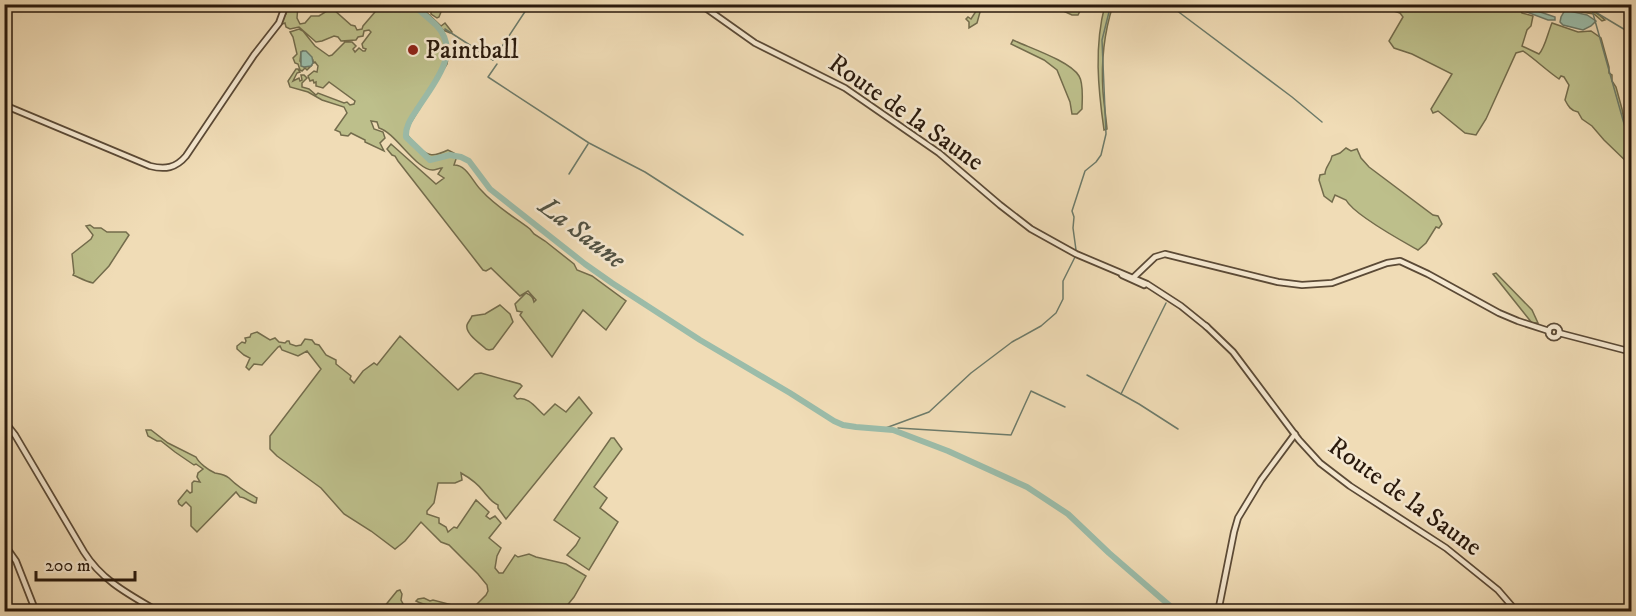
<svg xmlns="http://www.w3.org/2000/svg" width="1636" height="616" font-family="'IM FELL DW Pica',serif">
  <rect width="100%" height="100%" fill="#f0dcb6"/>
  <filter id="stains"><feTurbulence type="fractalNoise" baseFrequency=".00333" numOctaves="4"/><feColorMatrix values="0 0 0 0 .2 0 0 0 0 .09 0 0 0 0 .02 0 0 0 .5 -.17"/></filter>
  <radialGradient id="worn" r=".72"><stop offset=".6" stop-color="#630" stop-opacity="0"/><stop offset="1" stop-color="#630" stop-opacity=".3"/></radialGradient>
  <!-- green -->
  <g fill="#bdbf8b" stroke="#736c4c" stroke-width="1.5">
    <path d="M 428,4 L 436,7 L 441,12 L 439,17 L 437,18 L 431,14 L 431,11 L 425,11 L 441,26 L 445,23 L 452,32 L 450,33 L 443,30 C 448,42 450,51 447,64 L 410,124 L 407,134 C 410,139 413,142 417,146 C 429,157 433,157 448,150 L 454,153 L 456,159 L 454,165 C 467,165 472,181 481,190 C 495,206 514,217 530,229 L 534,234 L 545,241 L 574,264 L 577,270 L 592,276 L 626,301 L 606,330 L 583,310 L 552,357 L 520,315 L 522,312 L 517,311 L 515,304 L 526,293 C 531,295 533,297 534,302 L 536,300 L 528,291 L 520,296 L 491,268 L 486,271 L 483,270 L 398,161 L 395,156 L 392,155 L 387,149 L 391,144 L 436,184 L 444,178 L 438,174 L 442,168 C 439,168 436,170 433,170 C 417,171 395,132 379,128 L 377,122 L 371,121 L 374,129 L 383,132 L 385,138 L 380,143 L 384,151 L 365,142 L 365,140 L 351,133 L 348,136 L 341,135 L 340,132 L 335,130 L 347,113 L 344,107 L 322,100 L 308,92 L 290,87 L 288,81 L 296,69 L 298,69 L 300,72 L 297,73 L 293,81 L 299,78 L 300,81 L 302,80 L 301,75 L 304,75 L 307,78 L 302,83 L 302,87 L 309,89 L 316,95 L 318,93 L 344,103 L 347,102 L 350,105 L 354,104 L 355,101 L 329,82 L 323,88 L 316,86 L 316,82 L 314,83 L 313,80 L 310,81 L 308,76 L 314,71 L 317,72 L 318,66 L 315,62 L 313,63 L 313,60 L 303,51 L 301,52 L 300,61 L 304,67 L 311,66 L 307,70 L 305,68 L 302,71 L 300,70 L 298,64 L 295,63 L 293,58 L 297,54 L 293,37 L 290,32 L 299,29 L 303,31 L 315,46 L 329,56 L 332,55 L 345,42 L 352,42 L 356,46 L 353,49 L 355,52 L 359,48 L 363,51 L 365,51 L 366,49 L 363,48 L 362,44 L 371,32 L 369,30 L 364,31 L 363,36 L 358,37 L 356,40 L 341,41 L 338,37 L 334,36 L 322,41 L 316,42 L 299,27 L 290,29 L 286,27 L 285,23 L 282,24 L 281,21 L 286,14 L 287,5 L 298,5 L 297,18 L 300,24 L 305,23 L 311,16 L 319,16 L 330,9 L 334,10 L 351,25 L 355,26 L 357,30 L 362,29 L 363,26 L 381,5 Z"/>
    <polygon points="980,5 985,5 980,12 977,23 969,28 969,22 966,19 968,17 971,19"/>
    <polygon points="1060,5 1060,4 1083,5 1078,15 1072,15 1061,10"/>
    <path d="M 1105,5 L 1113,5 C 1104,33 1101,63 1103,92 C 1104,105 1106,117 1107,129 L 1104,130 C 1098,88 1094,46 1105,5 Z"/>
    <path d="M 1375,5 L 1521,5 L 1519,8 L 1522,13 L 1533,16 L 1531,26 L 1527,30 L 1522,46 L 1539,54 C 1545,48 1548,32 1552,23 L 1578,32 L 1591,31 L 1601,38 L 1609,67 L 1609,73 L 1612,75 L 1612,81 L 1616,87 L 1622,109 L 1624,121 L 1628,125 L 1627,132 L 1631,143 L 1631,166 L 1604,140 L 1592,126 L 1582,119 L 1578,112 C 1571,111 1568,106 1565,100 L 1569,85 L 1564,77 L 1561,76 L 1559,79 C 1546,70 1536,60 1523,51 L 1516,53 L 1486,119 L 1476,135 L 1465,133 L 1438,111 L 1433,113 L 1431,109 L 1452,74 L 1412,54 L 1394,48 L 1389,41 L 1403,17 L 1400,13 Z"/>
    <path d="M 1553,5 C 1573,4 1590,5 1605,20 L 1602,21 L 1594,14 L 1568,10 L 1563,7 Z"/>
    <path d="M 1013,40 C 1030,48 1070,61 1079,76 C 1084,84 1082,100 1082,109 L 1077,114 L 1072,114 L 1070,102 L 1057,70 L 1044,60 L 1011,44 Z"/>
    <path d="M 1346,148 L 1351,151 L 1357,149 L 1361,158 L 1369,167 L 1433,215 L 1438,216 L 1442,224 L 1439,228 L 1436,227 L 1426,243 L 1418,250 C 1402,241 1354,215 1346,200 L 1335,195 L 1332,202 L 1324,196 L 1319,180 L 1320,175 L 1325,174 C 1325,167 1331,163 1332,156 L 1340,153 Z"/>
    <path d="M 90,225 L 94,228 L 101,228 L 107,232 L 126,232 L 129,235 L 109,266 L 93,283 C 85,281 80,278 73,275 L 74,273 L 72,254 L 91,239 L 93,235 L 86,226 Z"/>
    <polygon points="1496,273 1532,310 1538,323 1532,323 1493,274"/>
    <path d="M 500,305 L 510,314 L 513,322 L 493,349 L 489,350 L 486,349 C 481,344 465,334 467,325 C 468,322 471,319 472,316 L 485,314 Z"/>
    <path d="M 257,332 L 270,340 L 275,338 L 279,342 L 285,343 L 287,341 L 289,341 L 290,344 L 296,346 L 301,345 L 305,339 L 312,340 L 315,344 L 319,345 L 326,355 L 336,360 L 336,364 L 351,376 L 350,379 L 354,383 L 363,371 L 374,363 L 377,365 L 400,336 L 458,390 L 475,374 L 481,373 L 520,384 L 522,386 L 514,396 L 517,399 C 528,396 536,408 544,415 L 555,404 L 566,412 L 579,397 L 592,413 L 506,519 L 498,508 L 498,505 C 491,502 489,498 484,492 C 478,484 470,478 461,473 L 462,480 L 455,483 L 438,483 L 434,503 L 427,511 L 427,514 L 439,518 L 439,523 L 446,527 L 448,532 L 454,527 L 457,528 L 476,500 L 489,512 L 486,516 L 490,519 L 495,516 L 501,523 L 489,538 L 501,548 L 497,556 L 495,568 L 499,573 L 503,573 L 515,555 L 518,557 L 529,554 L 536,557 L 566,564 L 586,576 L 574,597 L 565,608 L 567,609 L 567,611 L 455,612 C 449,609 442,606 435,606 C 428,605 423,605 416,601 L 418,599 L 424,598 L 430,601 L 433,600 L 471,610 L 486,595 L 488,591 L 487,585 L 478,574 L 449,545 L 441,542 L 421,522 L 405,541 L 395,549 L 371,531 L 344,514 L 321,488 L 277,456 L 270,449 L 270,436 L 321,369 L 307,351 L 298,356 L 282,350 L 280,346 L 278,347 L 262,365 L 254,364 L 249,370 L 246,367 L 250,358 L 244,355 L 237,349 L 237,346 L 242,342 L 245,343 L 246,341 L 245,338 L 250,337 L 251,334 Z"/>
    <path d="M 146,430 L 151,430 L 168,443 L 196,457 C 199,463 208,470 215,473 C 220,474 224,474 229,478 C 237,486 246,492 257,498 L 256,503 C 250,503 246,497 240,497 L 236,492 L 197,532 L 191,526 L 191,507 L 186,502 L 182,506 L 179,504 L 178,501 L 187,490 L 190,493 L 192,492 L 192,483 L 194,481 L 200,482 L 197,477 L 198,473 L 203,469 L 196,464 L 194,465 L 175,452 L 161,441 L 157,441 L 148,436 Z"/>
    <polygon points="611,438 614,438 622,449 594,487 607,498 600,508 618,522 589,570 567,555 576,545 580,538 554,520"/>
    <polygon points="400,590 402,594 401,600 407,611 385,611 384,607 397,591"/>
  </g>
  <!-- water -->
  <g fill="#9bbca9" stroke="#6d7b6a" stroke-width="1.5">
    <polygon points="1523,6 1555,17 1555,20 1548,20 1524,11"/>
    <polygon points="1565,10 1587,15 1596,21 1591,26 1583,30 1563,25 1560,22 1561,17"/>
    <polygon points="303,51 306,51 312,57 313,63 311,66 304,67 301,66 301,52"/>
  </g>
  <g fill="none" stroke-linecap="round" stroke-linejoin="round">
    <!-- stream -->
    <g stroke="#6d7b6a" stroke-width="1.5">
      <polyline points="1168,4 1292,97 1322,122"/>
      <polyline points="1564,4 1592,10 1632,34"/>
      <polyline points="1592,10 1632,152"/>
      <polyline points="439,28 442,29"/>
      <polyline points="445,29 493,60"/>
      <polyline points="493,60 530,4"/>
      <polyline points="497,64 488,77 589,143 645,172 743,235"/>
      <polyline points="569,174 588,144"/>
      <polyline points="1076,250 1073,228 1074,217 1072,211 1085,171 1096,162 1101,155 1106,134 1102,40 1111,4"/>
      <polyline points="1087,375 1139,404 1178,429"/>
      <polyline points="1121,394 1166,303"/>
      <polyline points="898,428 1011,435 1031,391 1065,407"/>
      <polyline points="883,429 929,412 971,373 1012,342 1041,326 1056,313 1063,299 1063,281 1075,257"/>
      <polyline points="893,430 895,429"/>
    </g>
    <!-- river -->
    <path stroke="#9bbca9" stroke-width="6" d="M 412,4 C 420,11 429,18 437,26 C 462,53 433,84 418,108 C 412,117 405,126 406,137 L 430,160 L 450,155 L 461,157 L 469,161 L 490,189 L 585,264 L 612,283 L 700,340 L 790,393 L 834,421 L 843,425 L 856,427 L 893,430 L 948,451 L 1027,487 L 1068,514 L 1109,553 L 1177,612"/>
    <!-- minor casing -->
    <g stroke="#5b4a36" stroke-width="8">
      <g id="minor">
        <polyline points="700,4 755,43 845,88 939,153 1000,205 1031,229 1076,254 1147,284 1181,306 1207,327"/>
        <path d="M 4,105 L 150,166 C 165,170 176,168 186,156 L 254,55 L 279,23 L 286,4"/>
        <polyline points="1122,275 1144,285"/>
        <polyline points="1134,277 1155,257 1165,254 1278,282 1302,285 1332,283 1387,263 1400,261 1428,274 1499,313 1518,321 1549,331"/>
        <polyline points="1206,326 1233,352 1299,440 1320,463 1350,486 1446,548 1498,590 1517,612"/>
        <circle cx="1554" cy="332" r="5.5"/>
        <polyline points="1559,333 1632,352"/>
        <path d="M 4,421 L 15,435 L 84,552 C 102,581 130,595 159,612"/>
        <polyline points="4,544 16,561 36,612"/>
        <polyline points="1218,612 1234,532 1238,518 1261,480 1295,434"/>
      </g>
    </g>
    <!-- minor -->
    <use href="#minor" stroke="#f5e8d0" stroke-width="4.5"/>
  </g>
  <!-- markers -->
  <circle fill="#8f2418" stroke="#f5e8d0" stroke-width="2" cx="413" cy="50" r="6"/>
  <g text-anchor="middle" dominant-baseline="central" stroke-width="5" stroke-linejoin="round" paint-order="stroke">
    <!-- poi labels -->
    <g font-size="26" fill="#29190c" stroke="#f5e8d0" text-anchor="start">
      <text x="425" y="50">Paintball</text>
    </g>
    <!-- street labels -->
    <g font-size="26" fill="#29190c" stroke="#f5e8d0">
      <text transform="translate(906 113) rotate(35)">Route de la Saune</text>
      <text transform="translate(1405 497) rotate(36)">Route de la Saune</text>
    </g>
    <!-- water labels -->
    <g font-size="27" font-style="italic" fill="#515243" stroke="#f5e8d0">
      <text transform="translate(582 233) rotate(37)">La Saune</text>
    </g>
  </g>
  <!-- margin -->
  <rect width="1636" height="616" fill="none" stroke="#f0dcb6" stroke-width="24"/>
  <rect x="6" y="6" width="1624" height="604" fill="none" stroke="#29190c" stroke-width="3"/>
  <rect x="12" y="12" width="1612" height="592" fill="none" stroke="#29190c" stroke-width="1.5"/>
  <!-- scale -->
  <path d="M36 571v9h99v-9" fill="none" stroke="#29190c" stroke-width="3"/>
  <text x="45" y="571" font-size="18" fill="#29190c" stroke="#f5e8d0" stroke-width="4.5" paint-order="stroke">200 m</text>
  <rect width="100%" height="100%" filter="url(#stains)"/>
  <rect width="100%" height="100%" fill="url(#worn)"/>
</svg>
